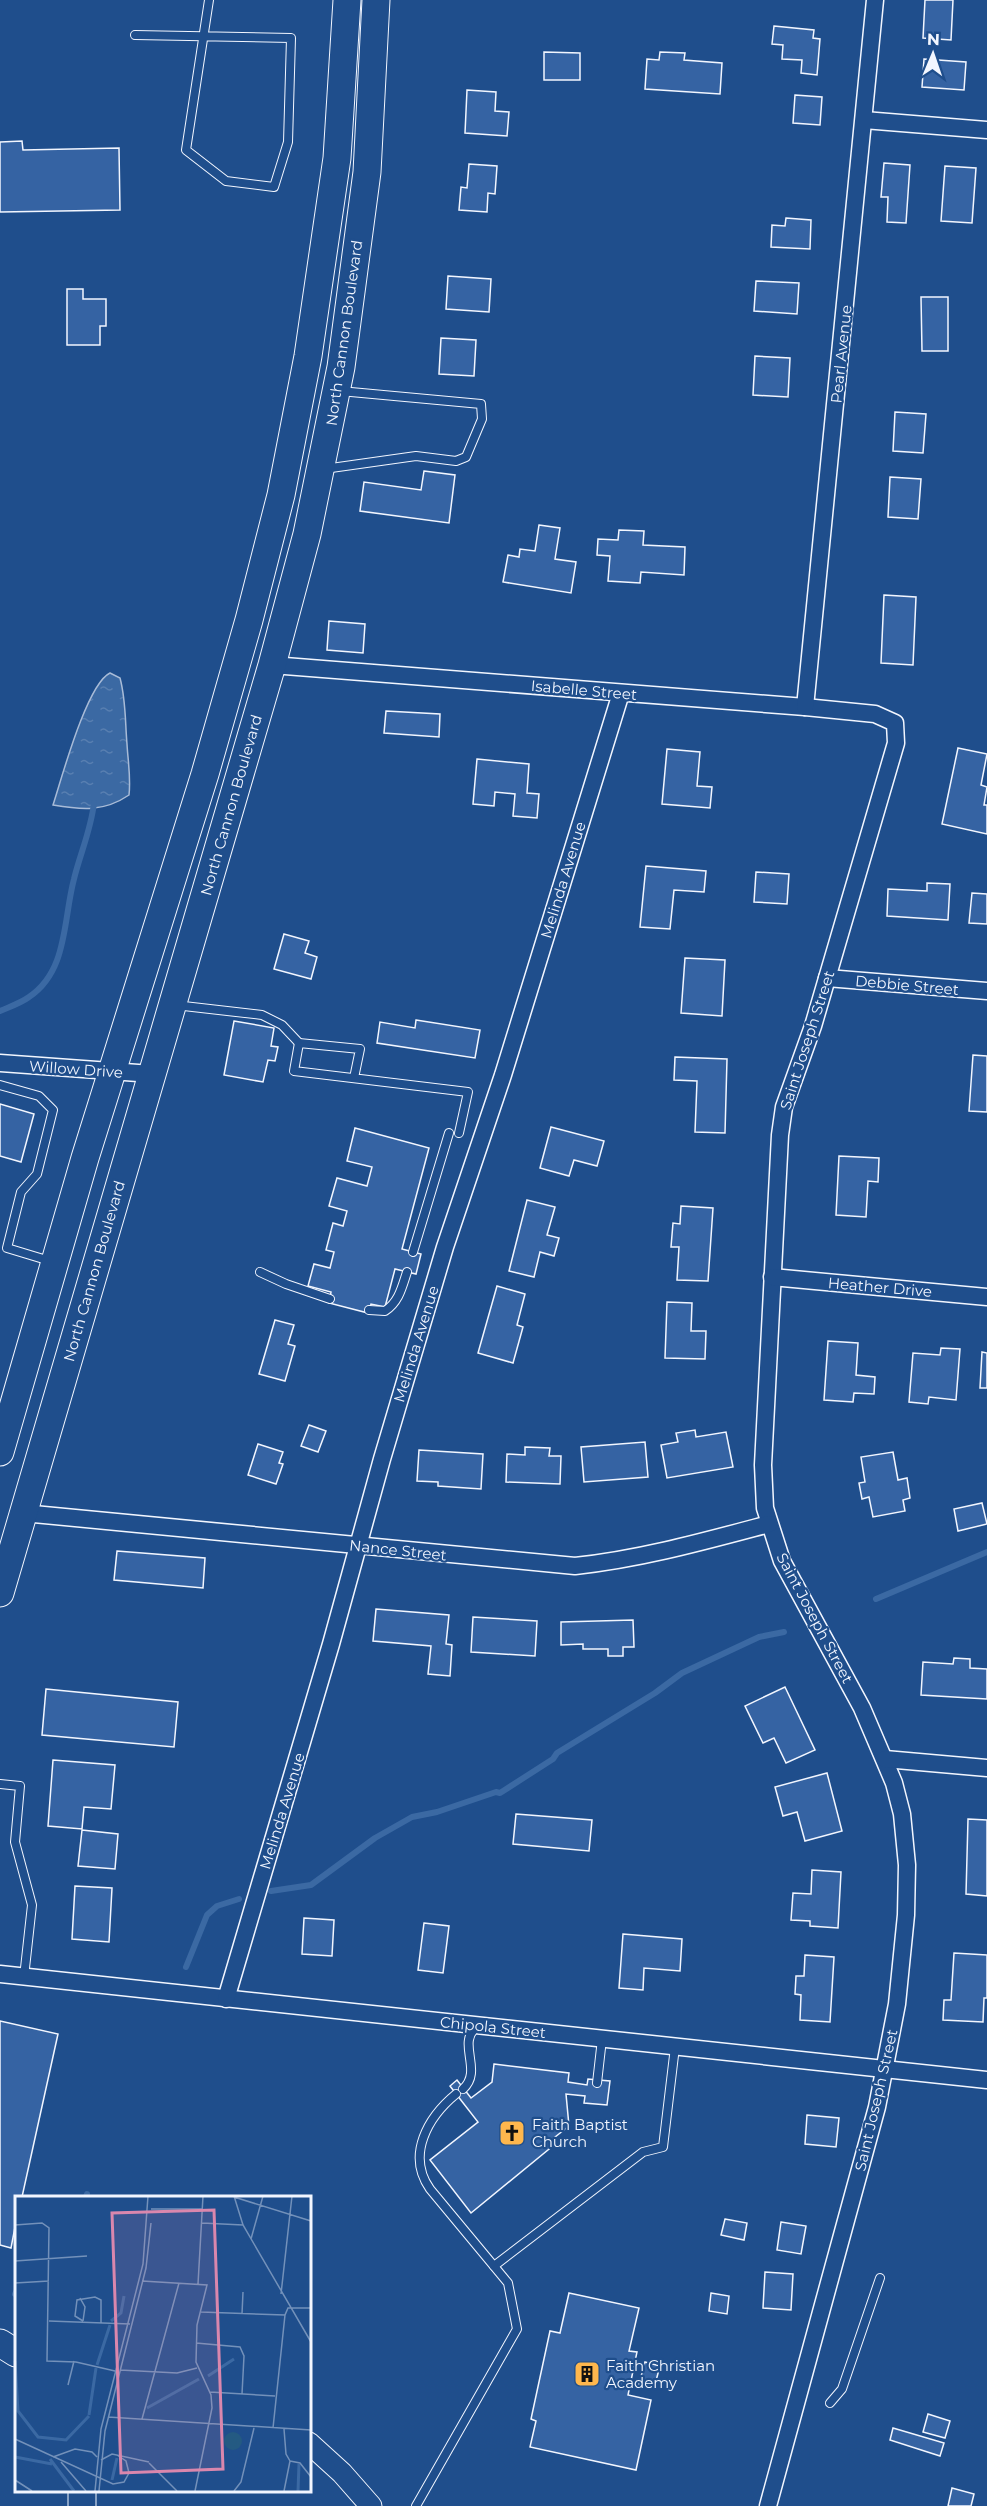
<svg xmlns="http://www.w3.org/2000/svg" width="987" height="2506" font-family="Montserrat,sans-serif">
  <defs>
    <pattern id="water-ripples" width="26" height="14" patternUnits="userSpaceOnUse" patternTransform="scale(1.5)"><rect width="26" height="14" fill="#3b69a3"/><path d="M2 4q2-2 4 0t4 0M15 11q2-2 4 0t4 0" fill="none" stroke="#587fb1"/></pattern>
  </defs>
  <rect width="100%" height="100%" fill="#1f4e8c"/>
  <!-- water -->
  <path fill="url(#water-ripples)" stroke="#a8bbd7" stroke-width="1.5" d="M 110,673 L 120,678 C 126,700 125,721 127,744 C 128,762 131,777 129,795 C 104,812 82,810 53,805 C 62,777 87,684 110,673 Z"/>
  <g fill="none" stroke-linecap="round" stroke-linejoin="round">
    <!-- stream -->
    <g stroke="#3b69a3" stroke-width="6">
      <path d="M 0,1011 C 9,1007 21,1003 29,997 C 68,971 63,920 74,879 C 80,854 91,830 94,803"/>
      <polyline points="876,1599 987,1552"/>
      <polyline points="271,1891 311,1885 375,1838 412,1817 437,1812 496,1792 500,1793 553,1759 557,1753 655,1693 682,1673 759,1637 784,1632"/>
      <polyline points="186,1967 207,1915 217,1906 239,1899"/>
      <polyline points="86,2197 87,2194"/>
      <polyline points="15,2294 16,2292"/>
    </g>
  </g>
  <!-- building -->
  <g fill="#3563a3" stroke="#f2f6ff" stroke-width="1.5">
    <polygon points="925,0 953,0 951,40 923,38"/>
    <polygon points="774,26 814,30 813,38 820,39 817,75 801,73 802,60 782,59 783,45 772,44"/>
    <polygon points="544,52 580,53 580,80 544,80"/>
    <polygon points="660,52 685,53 684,60 722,63 720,94 645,89 647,59 659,60"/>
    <polygon points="924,59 966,62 964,90 922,87"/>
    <polygon points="467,90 496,92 495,111 509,112 507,136 465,133"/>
    <polygon points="795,95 822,97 820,125 793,123"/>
    <polygon points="22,141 23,150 119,148 120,210 0,212 0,142"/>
    <polygon points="884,163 910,165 906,223 887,222 888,197 881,197"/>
    <polygon points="469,164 497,166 495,194 488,193 487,212 459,210 461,187 467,188"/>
    <polygon points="945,166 976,168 972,223 941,221"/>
    <polygon points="786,218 811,220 810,249 771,247 772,225 785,226"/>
    <polygon points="448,276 491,279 489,312 446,309"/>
    <polygon points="756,281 799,283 797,314 754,311"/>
    <polygon points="67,289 83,289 83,299 106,299 106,326 100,326 100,345 67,345"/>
    <polygon points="921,297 948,297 948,351 922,351"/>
    <polygon points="441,338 476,340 474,376 439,374"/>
    <polygon points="755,356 790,358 788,397 753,395"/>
    <polygon points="895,412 926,414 923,453 893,451"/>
    <polygon points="424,471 455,475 449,523 360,511 364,482 421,490"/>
    <polygon points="890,477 921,479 918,519 888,517"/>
    <polygon points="539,525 560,528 555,559 576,562 571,593 503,582 508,555 519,557 520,549 535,551"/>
    <polygon points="619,530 644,531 643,545 685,547 684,575 641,572 640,583 608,581 610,556 597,555 598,539 618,540"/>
    <polygon points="884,595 916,597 913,665 881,663"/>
    <polygon points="329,621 365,624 363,653 327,650"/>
    <polygon points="386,711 440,714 439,737 384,733"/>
    <polygon points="958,748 987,754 981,785 987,787 984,805 987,805 987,834 942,824"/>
    <polygon points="667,749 700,752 697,786 712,787 710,808 662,804"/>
    <polygon points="477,759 529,764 527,793 539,794 537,818 513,816 515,794 495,792 494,806 473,804"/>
    <polygon points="646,866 706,871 704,892 674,890 670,929 640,927"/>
    <polygon points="756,872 789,874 787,904 754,902"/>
    <polygon points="927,883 950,884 948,920 887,916 888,889 927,891"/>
    <polygon points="972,893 987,894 987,924 969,923"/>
    <polygon points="284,934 309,941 305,953 317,957 311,979 274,969"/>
    <polygon points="685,958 725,960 722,1016 681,1013"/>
    <polygon points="416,1020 480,1030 475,1058 377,1043 380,1022 415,1028"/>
    <polygon points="234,1021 274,1028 271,1046 278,1047 275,1061 268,1060 263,1082 224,1075"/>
    <polygon points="973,1055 987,1056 987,1112 969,1111"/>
    <polygon points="675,1057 727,1059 725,1133 695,1132 697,1081 674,1080"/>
    <polygon points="0,1104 34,1114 21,1162 0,1156"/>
    <polygon points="551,1127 604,1141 597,1166 574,1160 569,1176 540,1168"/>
    <polygon points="355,1128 429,1148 402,1249 421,1254 416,1274 395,1269 385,1307 371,1304 368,1313 329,1303 331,1292 308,1286 314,1264 330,1268 334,1252 326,1250 333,1223 343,1226 347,1211 329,1206 337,1178 367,1186 372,1167 347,1161"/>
    <polygon points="839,1156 879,1158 878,1182 868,1181 866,1217 836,1215"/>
    <polygon points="527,1200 555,1207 547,1235 559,1238 554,1256 540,1252 534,1277 509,1271"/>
    <polygon points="681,1206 713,1208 708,1281 677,1280 679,1247 671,1247 673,1223 680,1224"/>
    <polygon points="497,1286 525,1294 517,1325 523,1327 513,1363 478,1353"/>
    <polygon points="667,1302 692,1303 691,1331 706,1331 705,1359 665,1358"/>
    <polygon points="275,1320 294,1325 288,1344 295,1346 285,1381 259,1374"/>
    <polygon points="828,1341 858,1343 856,1375 875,1377 874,1394 854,1393 853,1402 824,1400"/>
    <polygon points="941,1348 960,1349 956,1400 929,1397 928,1404 909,1402 913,1353 940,1355"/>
    <polygon points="982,1352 987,1353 987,1388 980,1388"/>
    <polygon points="309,1425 326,1431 318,1452 301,1446"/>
    <polygon points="695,1430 696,1437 726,1432 733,1467 667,1478 661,1445 678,1442 676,1433"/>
    <polygon points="645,1442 648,1477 584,1482 581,1447"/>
    <polygon points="258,1444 283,1452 279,1463 283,1464 276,1484 248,1475"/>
    <polygon points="525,1447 550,1448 549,1456 561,1456 560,1484 506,1482 507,1454 525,1455"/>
    <polygon points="419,1450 483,1454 481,1489 438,1486 438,1482 417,1481"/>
    <polygon points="893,1452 898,1480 907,1478 910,1498 903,1500 905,1511 873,1517 869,1497 862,1499 859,1483 865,1482 861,1457"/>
    <polygon points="982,1503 987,1524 958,1531 954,1509"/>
    <polygon points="117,1551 205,1558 203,1588 114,1580"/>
    <polygon points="376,1609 449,1615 446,1644 452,1645 450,1676 428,1674 431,1646 373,1641"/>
    <polygon points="473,1617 537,1621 535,1656 471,1652"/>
    <polygon points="633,1620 634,1647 623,1647 623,1656 608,1656 608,1649 583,1649 583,1644 561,1645 561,1622"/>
    <polygon points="954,1658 970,1659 970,1668 987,1669 987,1699 921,1695 923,1662 953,1664"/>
    <polygon points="785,1687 815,1750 786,1763 774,1738 763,1743 745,1706"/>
    <polygon points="46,1689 178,1702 174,1747 42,1735"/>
    <polygon points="53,1760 115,1765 111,1809 84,1807 82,1829 48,1826"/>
    <polygon points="827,1773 842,1831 805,1841 797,1812 783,1816 775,1787"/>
    <polygon points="516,1814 592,1820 589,1851 513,1844"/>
    <polygon points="968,1819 987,1820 987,1896 966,1894"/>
    <polygon points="82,1830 118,1834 115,1869 78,1866"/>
    <polygon points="812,1870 841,1872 838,1928 810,1926 810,1921 791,1920 793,1893 811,1894"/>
    <polygon points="75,1886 112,1888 109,1942 72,1939"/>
    <polygon points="304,1918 334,1920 332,1956 302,1954"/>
    <polygon points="424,1923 449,1926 443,1973 418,1970"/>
    <polygon points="623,1934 682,1939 680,1971 644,1968 643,1990 619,1988"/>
    <polygon points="954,1953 987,1955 987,1998 984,1998 983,2022 943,2020 944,2000 951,2000"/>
    <polygon points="805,1955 834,1957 830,2022 800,2020 801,1995 795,1994 796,1976 804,1976"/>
    <polygon points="0,2021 58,2034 22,2197 16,2197 16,2222 11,2248 0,2245"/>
    <polygon points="494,2064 569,2073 568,2082 587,2085 588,2079 610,2081 607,2105 584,2103 585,2096 566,2094 569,2126 550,2141 554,2145 471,2213 430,2160 478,2122 450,2086 457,2080 471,2098 492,2082"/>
    <polygon points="807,2115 839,2118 836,2147 805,2144"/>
    <polygon points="725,2219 747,2223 744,2240 721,2235"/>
    <polygon points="781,2222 806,2226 801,2254 777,2250"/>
    <polygon points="765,2272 793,2274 791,2310 763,2308"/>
    <polygon points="569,2293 639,2308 629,2351 637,2352 628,2395 651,2400 636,2470 530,2447 536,2421 531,2419 550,2331 560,2333"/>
    <polygon points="711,2293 729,2296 727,2314 709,2311"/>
    <polygon points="645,2362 660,2366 654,2388 639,2384"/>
    <polygon points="928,2414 950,2421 945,2438 923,2432"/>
    <polygon points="893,2428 944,2443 940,2456 890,2440"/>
    <polygon points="952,2488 974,2494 971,2506 948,2506"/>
  </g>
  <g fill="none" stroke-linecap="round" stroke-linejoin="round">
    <!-- service casing -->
    <g stroke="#f2f6ff" stroke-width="10">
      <g id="service">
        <polyline points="135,35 291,38 288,142 274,187 226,181 186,150 209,0"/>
        <polyline points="324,469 416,456 456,461 466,457 482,419 481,404 340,391"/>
        <polyline points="175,1005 262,1015 282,1025 299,1043"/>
        <polyline points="354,1078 360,1049 299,1043 294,1071 468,1092 459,1133"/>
        <polyline points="0,1085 39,1096 53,1110 37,1174 21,1192 7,1248 50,1261"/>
        <polyline points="413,1252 449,1133"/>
        <polyline points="260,1272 286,1284 330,1299"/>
        <path d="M 369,1310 L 385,1311 C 399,1302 402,1287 407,1272"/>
        <polyline points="0,1784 20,1786 15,1842 32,1905 24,1977"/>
        <polyline points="597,2083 602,2039"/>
        <path d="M 463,2089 C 484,2070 455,2042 478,2026"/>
        <polyline points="494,2266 643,2152 663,2147 675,2047"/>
        <polyline points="830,2403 842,2389 880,2278"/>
        <path d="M 416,2506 L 517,2329 L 508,2283 L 430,2189 C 406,2155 428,2117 456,2094"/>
      </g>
    </g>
    <!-- minor casing -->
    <g stroke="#f2f6ff" stroke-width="19">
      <g id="minor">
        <polyline points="864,120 987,130"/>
        <polyline points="272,665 805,707 875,714 895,723 896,743 813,1026 784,1107 780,1135 763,1465 765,1508 782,1561 862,1708 894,1783 902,1814 907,1865 906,1915 897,2004 877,2107 768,2506"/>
        <polyline points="805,707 875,0"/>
        <polyline points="827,978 987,991"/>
        <polyline points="0,1063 152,1074"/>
        <polyline points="772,1277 987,1297"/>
        <path d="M 23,1513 L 575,1566 C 641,1559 705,1541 769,1524"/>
        <polyline points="885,1759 987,1768"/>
        <polyline points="0,1974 987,2080"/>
        <polyline points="226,1999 331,1644 382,1459 445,1247 503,1075 621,693"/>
      </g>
    </g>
    <!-- tertiary casing -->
    <g stroke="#f2f6ff" stroke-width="23">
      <polyline id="tertiary" points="309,2443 342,2473 371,2506"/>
    </g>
    <!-- primary casing -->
    <g stroke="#f2f6ff" stroke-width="29">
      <g id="primary">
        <polyline points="0,1452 85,1158 205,774 249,620 281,495 308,356 337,158 347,0"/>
        <polyline points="0,1593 272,665 307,534 341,367 367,172 376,0"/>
        <polyline points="0,2343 16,2353"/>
        <polyline points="82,2506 82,2490"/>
      </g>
    </g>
    <!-- service -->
    <use href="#service" stroke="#1f4e8c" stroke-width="8"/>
    <!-- minor -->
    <use href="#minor" stroke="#1f4e8c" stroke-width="16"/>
    <!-- tertiary -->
    <use href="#tertiary" stroke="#1f4e8c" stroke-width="21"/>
    <!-- primary -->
    <use href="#primary" stroke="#1f4e8c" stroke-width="27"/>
  </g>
  <!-- icons -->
  <defs>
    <g id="church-square" transform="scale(1.35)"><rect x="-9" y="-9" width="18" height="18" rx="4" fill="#ffb74d" stroke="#1f4e8c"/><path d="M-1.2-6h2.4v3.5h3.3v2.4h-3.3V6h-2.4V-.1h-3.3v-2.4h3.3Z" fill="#111"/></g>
    <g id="building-square" transform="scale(1.35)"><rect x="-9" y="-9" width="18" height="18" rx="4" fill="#ffb74d" stroke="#1f4e8c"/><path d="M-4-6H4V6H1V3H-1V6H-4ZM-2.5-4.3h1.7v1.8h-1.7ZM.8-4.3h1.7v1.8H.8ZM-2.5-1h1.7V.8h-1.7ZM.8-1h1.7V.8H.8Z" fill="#111"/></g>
  </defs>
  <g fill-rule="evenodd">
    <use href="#church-square" x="512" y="2133"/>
    <use href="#building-square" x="587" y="2374"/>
  </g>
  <g text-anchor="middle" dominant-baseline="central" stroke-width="4.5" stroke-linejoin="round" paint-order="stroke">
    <!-- street labels -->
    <g font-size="15" fill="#f2f6ff" stroke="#1f4e8c">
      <text transform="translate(344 333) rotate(-82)">North Cannon Boulevard</text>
      <text transform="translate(841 354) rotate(-84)">Pearl Avenue</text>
      <text transform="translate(584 690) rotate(5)">Isabelle Street</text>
      <text transform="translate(231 805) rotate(-74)">North Cannon Boulevard</text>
      <text transform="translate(563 880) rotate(-73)">Melinda Avenue</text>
      <text transform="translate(907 985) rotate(5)">Debbie Street</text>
      <text transform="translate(807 1040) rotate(-72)">Saint Joseph Street</text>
      <text transform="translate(76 1069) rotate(4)">Willow Drive</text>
      <text transform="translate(94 1271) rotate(-74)">North Cannon Boulevard</text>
      <text transform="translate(880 1287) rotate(5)">Heather Drive</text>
      <text transform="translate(416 1344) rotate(-73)">Melinda Avenue</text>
      <text transform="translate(398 1550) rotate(6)">Nance Street</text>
      <text transform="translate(815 1618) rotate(62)">Saint Joseph Street</text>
      <text transform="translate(282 1811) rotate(-73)">Melinda Avenue</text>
      <text transform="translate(493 2027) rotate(6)">Chipola Street</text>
      <text transform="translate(876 2100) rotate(-77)">Saint Joseph Street</text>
    </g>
    <!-- poi labels -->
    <g font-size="15" fill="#f2f6ff" stroke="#1f4e8c" text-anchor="start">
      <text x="532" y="2124">Faith Baptist<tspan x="532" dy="17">Church</tspan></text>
      <text x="606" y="2365">Faith Christian<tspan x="606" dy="17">Academy</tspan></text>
    </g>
  </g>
  <!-- overview -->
  <g transform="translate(15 2196)">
    <rect width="296" height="296" fill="#1f4e8c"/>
    <path d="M209 245a9 9 0 1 1 18 0a9 9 0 1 1-18 0Z" fill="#245a82"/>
    <path fill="none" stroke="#3b69a3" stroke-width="3" d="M 96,125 L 106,117 L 109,100M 0,165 L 3,215 L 23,241 L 51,244 L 74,220M 82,169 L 95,129M 193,180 L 219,163M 132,212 L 184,183M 74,219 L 81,172M 0,261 L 37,268M 35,263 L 59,295M 97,284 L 102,262M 283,295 L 284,268"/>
    <path fill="none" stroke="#7391ba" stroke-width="1.5" d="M 219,0 L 228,29 L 296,146M 219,1 L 296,25M 136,13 L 187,13M 187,27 L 228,29M 0,29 L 27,27 L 34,32 L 32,165 L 61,166 L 100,175M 236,43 L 248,0M 0,65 L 72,60M 127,85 L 192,89 L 182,129 L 181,166 L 196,199 L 197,212 L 180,295M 0,87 L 34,85M 183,88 L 188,0M 266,98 L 277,0M 65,102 L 70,111 L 68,125M 186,116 L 270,119M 227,118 L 228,96M 34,125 L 115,128M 68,125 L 60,120 L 62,104 L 80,101 L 86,104 L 86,127M 181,147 L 225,151 L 229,160 L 227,198M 105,174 L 162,177 L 182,172M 53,189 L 59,165M 195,196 L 260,200M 93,221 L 296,234M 127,223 L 164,87M 258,232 L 270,119 L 273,112 L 296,112M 269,233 L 271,258 L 275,265M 0,243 L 98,288 L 109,286 L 114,277 L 111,265 L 102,259M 38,261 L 60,253 L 77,256 L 82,261M 86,264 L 97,258 L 134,266M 275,265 L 285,267 L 296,281M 46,266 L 71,295M 134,267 L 162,295M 0,284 L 17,295M 80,295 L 86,233 L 128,68 L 133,0M 84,295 L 90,235 L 131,72 L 136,27M 219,295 L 226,286 L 239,232M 269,295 L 275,265"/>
    <path fill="#da87ad" fill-opacity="0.15" stroke="#da87ad" stroke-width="3" d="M 199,14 L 208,273 L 106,277 L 97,17 Z"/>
    <rect width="296" height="296" fill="none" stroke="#f2f6ff" stroke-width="3"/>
  </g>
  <!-- north arrow -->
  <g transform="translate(933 54) rotate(2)" stroke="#1f4e8c" stroke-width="4.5" paint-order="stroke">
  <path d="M0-4.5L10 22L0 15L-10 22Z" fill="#f2f6ff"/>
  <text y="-9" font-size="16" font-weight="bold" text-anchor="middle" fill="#f2f6ff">N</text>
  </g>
</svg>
